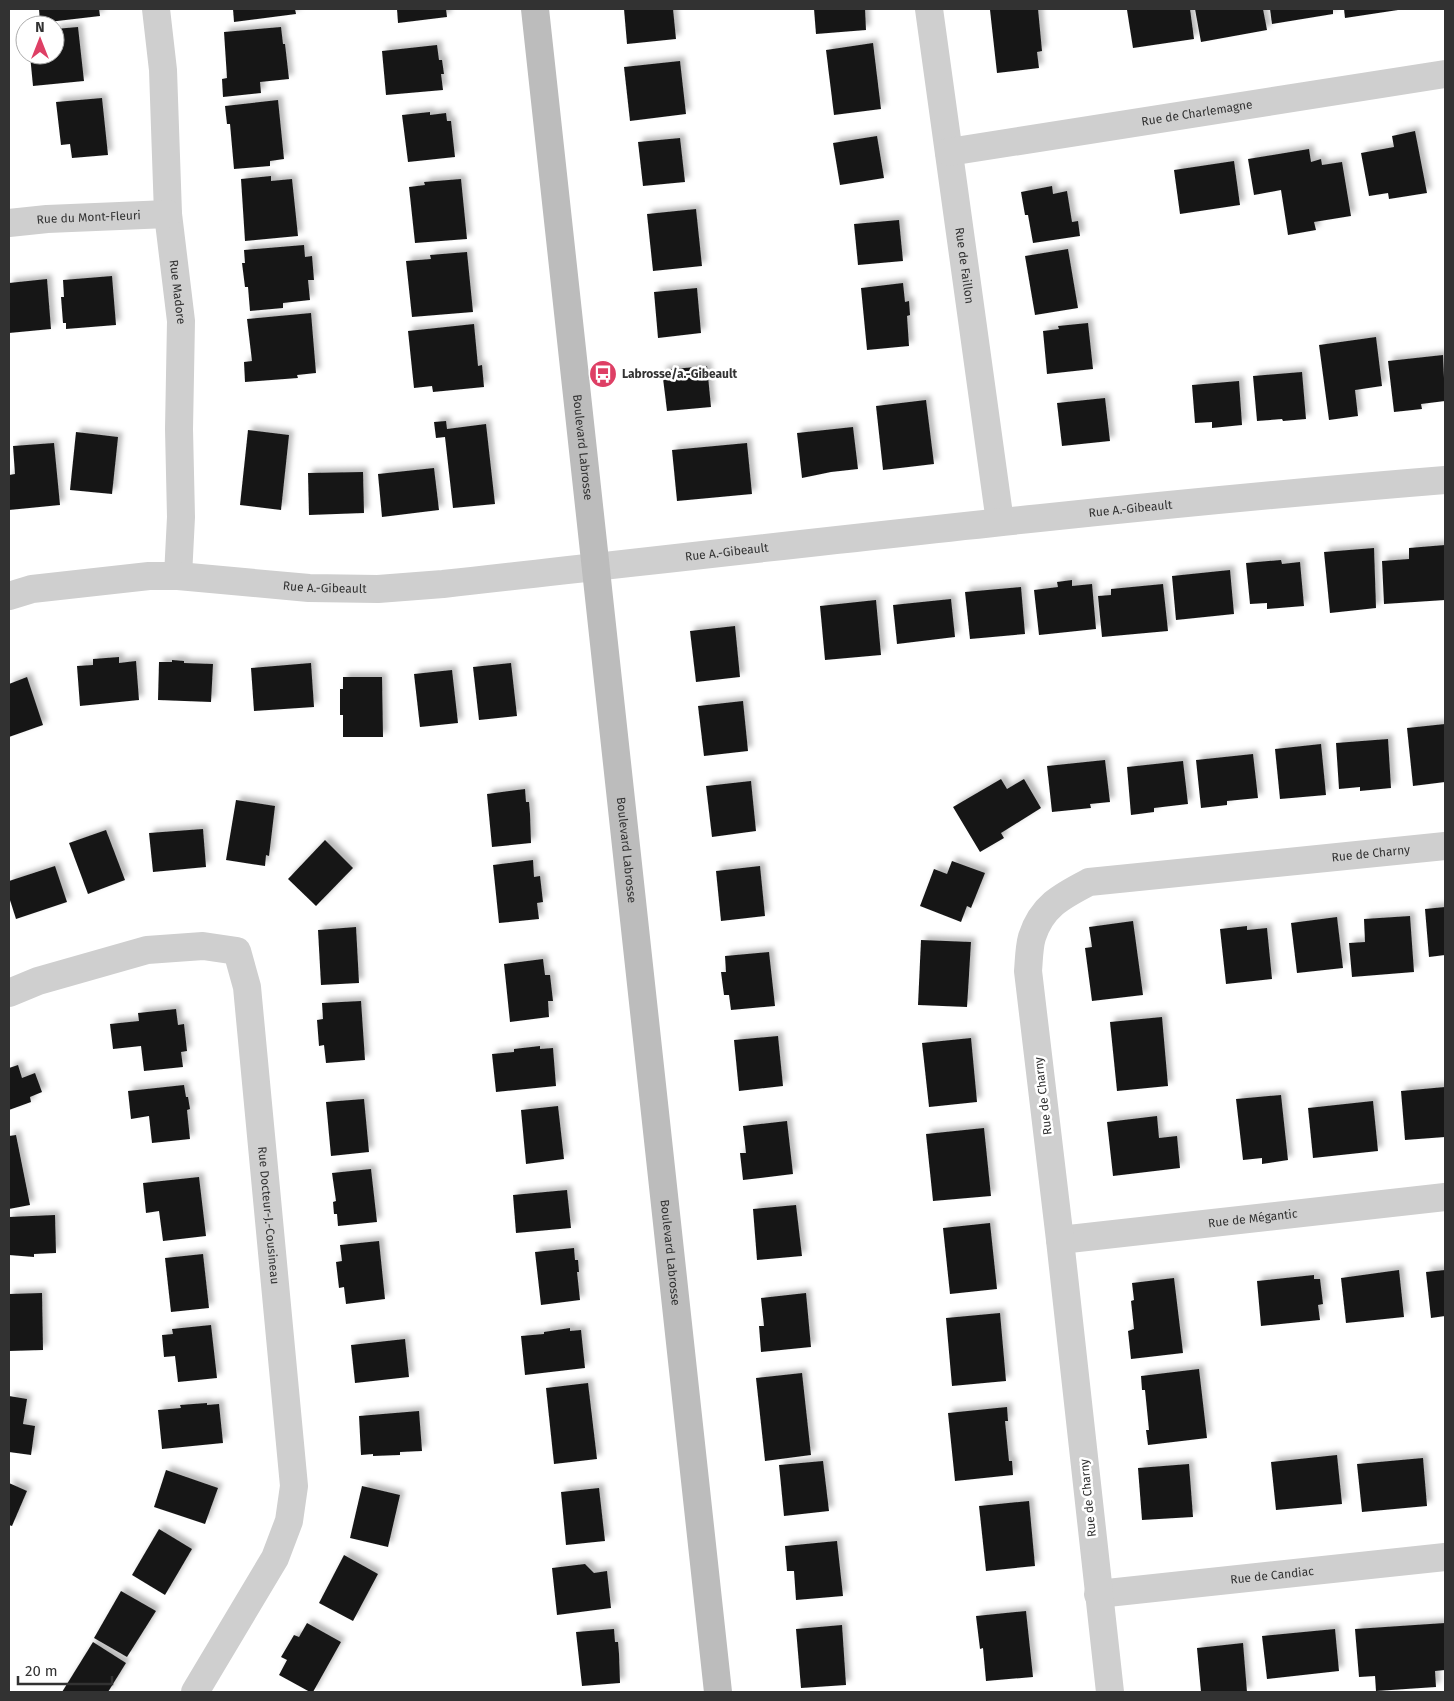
<svg xmlns="http://www.w3.org/2000/svg" width="1454" height="1701" font-family="'Fira Sans',sans-serif">
  <defs>
    <filter id="shadow"><feDropShadow dx="4.5" dy="-4.5" stdDeviation="2.5" flood-color="#0004"/></filter>
  </defs>
  <rect width="100%" height="100%" fill="#fff"/>
  <!-- building -->
  <g fill="#191919" filter="url(#shadow)">
    <polygon points="39,9 99,9 100,16 40,23"/>
    <polygon points="233,9 295,9 296,14 234,22"/>
    <polygon points="397,9 446,9 447,17 398,23"/>
    <polygon points="624,9 673,9 676,39 627,44"/>
    <polygon points="814,9 865,9 866,30 816,34"/>
    <polygon points="1002,9 1038,9 1042,51 1037,52 1039,68 997,73 990,10"/>
    <polygon points="1133,9 1190,9 1194,39 1133,48 1127,10"/>
    <polygon points="1195,9 1263,9 1267,30 1201,42"/>
    <polygon points="1270,9 1333,9 1333,14 1272,24"/>
    <polygon points="1344,9 1398,9 1398,10 1345,18"/>
    <polygon points="78,27 84,81 33,86 30,55 55,55 55,29"/>
    <polygon points="281,27 283,44 285,44 289,79 260,82 261,93 223,97 222,79 227,78 224,32"/>
    <polygon points="873,43 881,109 834,115 826,50"/>
    <polygon points="437,45 439,60 442,60 444,74 441,74 443,90 386,95 382,51"/>
    <polygon points="680,61 686,114 630,121 624,67"/>
    <polygon points="102,98 108,155 72,158 70,144 61,145 56,102"/>
    <polygon points="278,100 284,159 270,161 270,166 234,169 230,124 227,124 225,106"/>
    <polygon points="430,112 430,115 446,113 447,121 451,121 455,157 408,162 402,115"/>
    <polygon points="1415,131 1427,193 1389,199 1388,193 1369,196 1361,153 1394,147 1392,136"/>
    <polygon points="877,136 884,178 840,185 833,143"/>
    <polygon points="680,138 685,182 643,186 638,142"/>
    <polygon points="1309,149 1311,162 1321,159 1322,165 1342,162 1351,216 1314,222 1316,230 1288,235 1281,190 1254,195 1248,159"/>
    <polygon points="1234,161 1240,205 1180,214 1174,170"/>
    <polygon points="271,176 271,181 292,179 298,236 245,241 241,179"/>
    <polygon points="461,179 467,239 415,243 409,187 425,185 424,182"/>
    <polygon points="1052,186 1053,194 1067,191 1072,222 1078,221 1080,236 1033,243 1028,215 1025,215 1021,192"/>
    <polygon points="696,209 702,266 653,271 647,214"/>
    <polygon points="899,220 903,261 858,265 854,224"/>
    <polygon points="304,245 305,257 312,256 314,280 308,280 310,300 283,303 283,308 250,311 248,287 245,287 242,263 245,263 244,250"/>
    <polygon points="1068,249 1078,308 1035,315 1025,256"/>
    <polygon points="467,252 473,312 412,317 406,261 431,259 430,255"/>
    <polygon points="112,276 116,325 66,329 66,323 63,323 61,297 64,297 63,280"/>
    <polygon points="47,279 51,329 9,333 9,283"/>
    <polygon points="903,283 905,302 909,301 910,315 907,316 909,346 867,350 861,288"/>
    <polygon points="697,288 701,333 658,338 654,292"/>
    <polygon points="311,313 316,373 297,375 298,378 245,382 244,362 252,361 247,319"/>
    <polygon points="1088,323 1093,369 1047,374 1043,331 1059,329 1058,326"/>
    <polygon points="474,324 478,366 482,365 484,387 433,392 432,386 414,388 408,331"/>
    <polygon points="1376,337 1382,386 1355,390 1358,416 1329,420 1319,345"/>
    <polygon points="1443,355 1445,401 1421,404 1422,409 1394,412 1388,361"/>
    <polygon points="707,366 711,407 667,411 662,370"/>
    <polygon points="1302,372 1306,419 1283,421 1282,419 1257,421 1253,376"/>
    <polygon points="1239,381 1242,425 1212,428 1212,422 1195,423 1192,385"/>
    <polygon points="1105,398 1110,441 1062,446 1057,403"/>
    <polygon points="926,400 934,464 883,470 876,406"/>
    <polygon points="446,421 447,429 486,424 495,504 453,508 445,437 436,438 434,422"/>
    <polygon points="853,427 858,469 831,472 802,478 797,433"/>
    <polygon points="248,430 289,435 281,510 240,505"/>
    <polygon points="76,432 118,437 112,494 70,490"/>
    <polygon points="54,443 60,505 9,510 9,475 15,474 13,446"/>
    <polygon points="747,443 752,494 677,501 672,450"/>
    <polygon points="434,468 439,510 382,517 378,474"/>
    <polygon points="363,472 364,513 309,515 308,473"/>
    <polygon points="1445,545 1445,600 1384,604 1382,561 1409,559 1409,548"/>
    <polygon points="1374,548 1376,608 1330,613 1324,552"/>
    <polygon points="1281,560 1282,564 1300,562 1304,606 1267,609 1267,603 1250,604 1246,563"/>
    <polygon points="1230,570 1234,614 1176,620 1172,576"/>
    <polygon points="1072,580 1072,586 1092,584 1096,629 1039,635 1034,590 1058,587 1057,582"/>
    <polygon points="1163,584 1168,631 1102,637 1098,596 1111,595 1111,589"/>
    <polygon points="1021,587 1025,634 970,639 965,592"/>
    <polygon points="951,599 955,637 897,644 893,605"/>
    <polygon points="876,600 881,655 825,660 820,606"/>
    <polygon points="735,626 740,677 696,682 690,631"/>
    <polygon points="119,657 119,663 136,661 139,700 80,706 77,666 93,665 93,659"/>
    <polygon points="172,660 184,661 184,663 213,664 211,702 158,700 159,662 172,662"/>
    <polygon points="311,663 314,707 254,711 251,668"/>
    <polygon points="511,663 517,716 479,720 473,667"/>
    <polygon points="452,670 458,723 420,727 414,674"/>
    <polygon points="27,677 43,725 9,737 9,684"/>
    <polygon points="343,677 382,677 383,737 343,737 343,715 340,715 340,689 343,689"/>
    <polygon points="743,701 748,751 704,756 698,706"/>
    <polygon points="1445,724 1445,782 1413,786 1407,728"/>
    <polygon points="1388,739 1391,788 1360,791 1360,787 1339,789 1336,743"/>
    <polygon points="1321,744 1326,795 1280,799 1275,749"/>
    <polygon points="1253,754 1258,798 1227,801 1227,805 1201,808 1196,760"/>
    <polygon points="1105,760 1110,802 1090,804 1091,808 1052,812 1047,766"/>
    <polygon points="1183,761 1188,804 1154,808 1154,812 1131,815 1127,767"/>
    <polygon points="1001,779 1007,789 1024,779 1041,808 1001,833 1004,838 980,852 953,807"/>
    <polygon points="751,781 756,831 712,837 706,786"/>
    <polygon points="525,789 526,802 529,802 530,814 531,843 492,847 487,794"/>
    <polygon points="236,800 275,806 269,856 266,855 265,866 226,860"/>
    <polygon points="203,829 206,867 153,872 149,833"/>
    <polygon points="106,830 125,880 88,894 69,843"/>
    <polygon points="325,840 353,868 316,906 288,879"/>
    <polygon points="533,860 534,877 540,876 543,902 537,903 539,919 499,923 493,865"/>
    <polygon points="952,861 985,873 971,908 967,906 961,922 920,906 934,869 947,874"/>
    <polygon points="55,866 67,902 16,919 9,897 9,881"/>
    <polygon points="760,866 765,916 721,921 716,871"/>
    <polygon points="1445,907 1445,955 1429,957 1425,909"/>
    <polygon points="1410,916 1414,972 1352,977 1349,943 1365,942 1364,919"/>
    <polygon points="1337,917 1343,968 1297,973 1291,923"/>
    <polygon points="1133,921 1143,995 1092,1001 1085,948 1092,947 1089,927"/>
    <polygon points="1247,926 1247,930 1267,928 1272,979 1226,984 1220,929"/>
    <polygon points="356,927 359,983 321,985 318,930"/>
    <polygon points="921,940 971,942 967,1007 918,1005"/>
    <polygon points="769,952 775,1006 731,1010 729,995 724,995 721,972 726,972 725,956"/>
    <polygon points="543,959 545,975 550,975 553,1001 548,1001 549,1017 510,1022 504,964"/>
    <polygon points="361,1001 365,1060 326,1063 324,1045 319,1046 317,1020 323,1019 322,1003"/>
    <polygon points="176,1009 178,1025 184,1024 187,1051 181,1052 183,1067 144,1071 141,1046 113,1049 110,1024 139,1021 138,1013"/>
    <polygon points="1162,1017 1168,1086 1117,1091 1110,1022"/>
    <polygon points="778,1036 783,1086 739,1091 734,1040"/>
    <polygon points="971,1038 977,1102 929,1107 922,1043"/>
    <polygon points="540,1046 540,1049 553,1048 556,1086 496,1092 492,1054 514,1052 514,1049"/>
    <polygon points="18,1065 22,1078 35,1073 42,1092 30,1097 31,1102 9,1110 9,1068"/>
    <polygon points="184,1085 186,1097 188,1097 190,1109 187,1110 190,1139 152,1143 149,1116 131,1119 128,1091"/>
    <polygon points="1445,1087 1445,1137 1405,1140 1401,1091"/>
    <polygon points="1281,1095 1288,1160 1262,1164 1262,1158 1243,1160 1236,1099"/>
    <polygon points="364,1099 369,1152 331,1156 326,1102"/>
    <polygon points="1373,1101 1378,1151 1313,1158 1308,1108"/>
    <polygon points="558,1106 564,1159 526,1164 521,1110"/>
    <polygon points="1157,1116 1159,1138 1177,1136 1180,1168 1113,1176 1107,1122"/>
    <polygon points="787,1121 793,1174 743,1180 740,1153 746,1153 743,1126"/>
    <polygon points="984,1128 991,1196 933,1201 926,1134"/>
    <polygon points="16,1135 30,1205 9,1209 9,1136"/>
    <polygon points="371,1169 377,1222 338,1226 337,1214 334,1214 333,1202 336,1201 332,1173"/>
    <polygon points="199,1177 206,1236 163,1241 159,1211 146,1213 143,1183"/>
    <polygon points="567,1190 571,1228 516,1233 513,1195"/>
    <polygon points="796,1205 802,1256 757,1260 753,1209"/>
    <polygon points="55,1215 56,1253 34,1254 34,1257 9,1255 9,1217"/>
    <polygon points="990,1223 997,1289 950,1294 943,1228"/>
    <polygon points="379,1241 385,1299 346,1304 344,1287 339,1288 336,1262 342,1261 340,1245"/>
    <polygon points="574,1248 575,1260 578,1260 579,1272 577,1272 580,1300 541,1305 535,1252"/>
    <polygon points="203,1254 209,1308 171,1312 165,1258"/>
    <polygon points="1399,1270 1404,1317 1346,1323 1341,1278"/>
    <polygon points="1445,1270 1445,1316 1431,1318 1426,1272"/>
    <polygon points="1314,1275 1314,1279 1320,1279 1323,1304 1318,1305 1320,1320 1261,1326 1257,1281"/>
    <polygon points="1174,1278 1183,1353 1131,1359 1128,1331 1134,1329 1131,1301 1134,1300 1132,1283"/>
    <polygon points="42,1293 43,1350 9,1351 9,1294"/>
    <polygon points="806,1293 811,1347 761,1352 759,1326 764,1326 761,1298"/>
    <polygon points="1000,1313 1006,1381 952,1386 946,1318"/>
    <polygon points="211,1325 217,1378 178,1382 175,1356 164,1357 162,1335 173,1334 172,1329"/>
    <polygon points="570,1328 570,1331 581,1330 585,1368 525,1375 521,1336 544,1334 544,1332"/>
    <polygon points="405,1339 409,1377 355,1383 351,1345"/>
    <polygon points="1199,1369 1207,1438 1148,1445 1146,1430 1149,1430 1145,1390 1142,1390 1141,1376"/>
    <polygon points="802,1373 811,1455 765,1461 756,1378"/>
    <polygon points="588,1383 597,1459 554,1464 546,1388"/>
    <polygon points="9,1396 27,1399 23,1424 35,1426 31,1455 9,1452"/>
    <polygon points="207,1403 207,1405 219,1404 223,1443 162,1449 158,1410 181,1408 180,1405"/>
    <polygon points="1007,1407 1008,1421 1005,1421 1009,1461 1012,1461 1013,1475 955,1481 948,1413"/>
    <polygon points="419,1411 422,1451 400,1452 400,1455 373,1456 373,1454 361,1455 359,1416"/>
    <polygon points="1337,1455 1342,1504 1276,1510 1271,1462"/>
    <polygon points="1423,1458 1427,1506 1362,1512 1357,1464"/>
    <polygon points="823,1461 829,1511 784,1516 779,1465"/>
    <polygon points="1189,1464 1193,1517 1142,1520 1138,1468"/>
    <polygon points="166,1470 218,1488 205,1524 154,1507"/>
    <polygon points="9,1483 27,1491 12,1526 9,1525"/>
    <polygon points="362,1486 400,1495 388,1547 350,1538"/>
    <polygon points="599,1488 605,1541 566,1545 561,1492"/>
    <polygon points="1029,1501 1035,1566 986,1571 979,1506"/>
    <polygon points="159,1529 192,1549 165,1595 132,1575"/>
    <polygon points="837,1541 843,1596 796,1600 794,1571 787,1571 785,1546"/>
    <polygon points="344,1555 378,1574 353,1621 319,1603"/>
    <polygon points="585,1564 594,1573 607,1571 611,1608 557,1615 552,1568"/>
    <polygon points="121,1591 156,1611 127,1657 94,1638"/>
    <polygon points="1026,1611 1033,1677 986,1681 983,1648 980,1649 976,1616"/>
    <polygon points="307,1623 341,1642 313,1692 310,1692 279,1675 287,1660 281,1657 294,1635 299,1637"/>
    <polygon points="1445,1623 1445,1670 1435,1671 1436,1687 1376,1691 1375,1676 1359,1677 1355,1629"/>
    <polygon points="842,1625 846,1685 801,1688 796,1629"/>
    <polygon points="614,1629 615,1642 618,1642 619,1654 620,1683 582,1686 576,1632"/>
    <polygon points="1335,1629 1339,1671 1267,1679 1262,1636"/>
    <polygon points="93,1642 126,1663 108,1692 62,1692"/>
    <polygon points="1243,1643 1247,1692 1201,1692 1197,1648"/>
  </g>
  <g fill="none" stroke-linecap="round" stroke-linejoin="round">
    <!-- minor -->
    <g stroke="#cfcfcf" stroke-width="28">
      <path id="s1" d="M 156,9 L 163,70 L 168,214 L 181,321 L 179,429 L 181,517 L 178,576"/>
      <path id="s2" d="M 929,9 L 1000,522"/>
      <path id="s3" d="M 949,152 L 1445,74"/>
      <path id="s4" d="M 9,223 L 47,219 L 168,214"/>
      <path id="s5" d="M 9,596 L 32,589 L 149,576 L 178,576 L 309,588 L 378,589 L 443,584 C 777,547 1110,507 1445,480"/>
      <path id="s6" d="M 9,993 L 38,981 L 147,950 L 203,946 L 237,951 L 247,987 L 294,1486 L 289,1521 L 275,1558 L 195,1692"/>
      <path id="s7" d="M 1060,1240 L 1445,1197"/>
      <path id="s8" d="M 1098,1594 L 1445,1557"/>
      <path id="s9" d="M 1110,1692 L 1060,1240 L 1028,971 C 1029,960 1029,947 1032,937 C 1042,906 1062,896 1089,882 L 1445,846"/>
    </g>
    <!-- secondary -->
    <path stroke="#bcbcbc" stroke-width="28" id="s10" d="M 535,9 L 718,1692"/>
  </g>
  <!-- icons -->
  <defs>
    <g id="bus-disc" transform="scale(1.4375)"><circle r="9.5" fill="#de3f65" stroke="#fff"/><path d="M-5-6H5V4H4V6H2V4H-2V6H-4V4H-5ZM-3.5-4V0h7V-4ZM-3.5 1.2v1.5H-2V1.2ZM2 1.2v1.5H3.5V1.2Z" fill="#fff"/></g>
  </defs>
  <g fill-rule="evenodd">
    <use href="#bus-disc" x="603" y="374"/>
  </g>
  <g text-anchor="middle" dominant-baseline="central" stroke-width="5" stroke-linejoin="round" paint-order="stroke">
    <!-- street labels -->
    <g font-size="12" fill="#323232" stroke="#fff">
      <text stroke="none"><textPath href="#s3" startOffset="251">Rue de Charlemagne</textPath></text>
      <text stroke="none"><textPath href="#s4" startOffset="80">Rue du Mont-Fleuri</textPath></text>
      <text stroke="none"><textPath href="#s2" startOffset="259">Rue de Faillon</textPath></text>
      <text stroke="none"><textPath href="#s1" startOffset="284">Rue Madore</textPath></text>
      <text stroke="none"><textPath href="#s10" startOffset="441">Boulevard Labrosse</textPath></text>
      <text stroke="none"><textPath href="#s5" startOffset="1128">Rue A.-Gibeault</textPath></text>
      <text stroke="none"><textPath href="#s5" startOffset="722">Rue A.-Gibeault</textPath></text>
      <text stroke="none"><textPath href="#s5" startOffset="318">Rue A.-Gibeault</textPath></text>
      <text stroke="none"><textPath href="#s10" startOffset="846">Boulevard Labrosse</textPath></text>
      <text stroke="none"><textPath href="#s9" startOffset="1125">Rue de Charny</textPath></text>
      <text transform="translate(1043 1096) rotate(-97)">Rue de Charny</text>
      <text stroke="none"><textPath href="#s6" startOffset="502">Rue Docteur-J.-Cousineau</textPath></text>
      <text stroke="none"><textPath href="#s7" startOffset="194">Rue de Mégantic</textPath></text>
      <text stroke="none"><textPath href="#s10" startOffset="1251">Boulevard Labrosse</textPath></text>
      <text transform="translate(1088 1498) rotate(-96)">Rue de Charny</text>
      <text stroke="none"><textPath href="#s8" startOffset="175">Rue de Candiac</textPath></text>
    </g>
    <!-- poi labels -->
    <g font-size="12" font-weight="bold" fill="#323232" stroke="#fff" text-anchor="start">
      <text x="622" y="374">Labrosse/a.-Gibeault</text>
    </g>
  </g>
  <!-- border -->
  <rect width="1454" height="1701" fill="none" stroke="#323232" stroke-width="20"/>
  <!-- north arrow -->
  <g transform="translate(40 40)"><circle r="24" fill="#ffffff" stroke="#adadad"/>
  <path d="M0-4L9 19L0 12L-9 19Z" fill="#de3f65"/>
  <text y="-8" font-size="14" font-weight="bold" text-anchor="middle" fill="#323232">N</text>
  </g>
  <!-- scale -->
  <path d="M18 1676v8h94v-8" fill="none" stroke="#323232" stroke-width="2.5"/>
  <text x="25" y="1676" font-size="15" fill="#323232" stroke="#ffffff" stroke-width="4" paint-order="stroke">20 m</text>
</svg>
